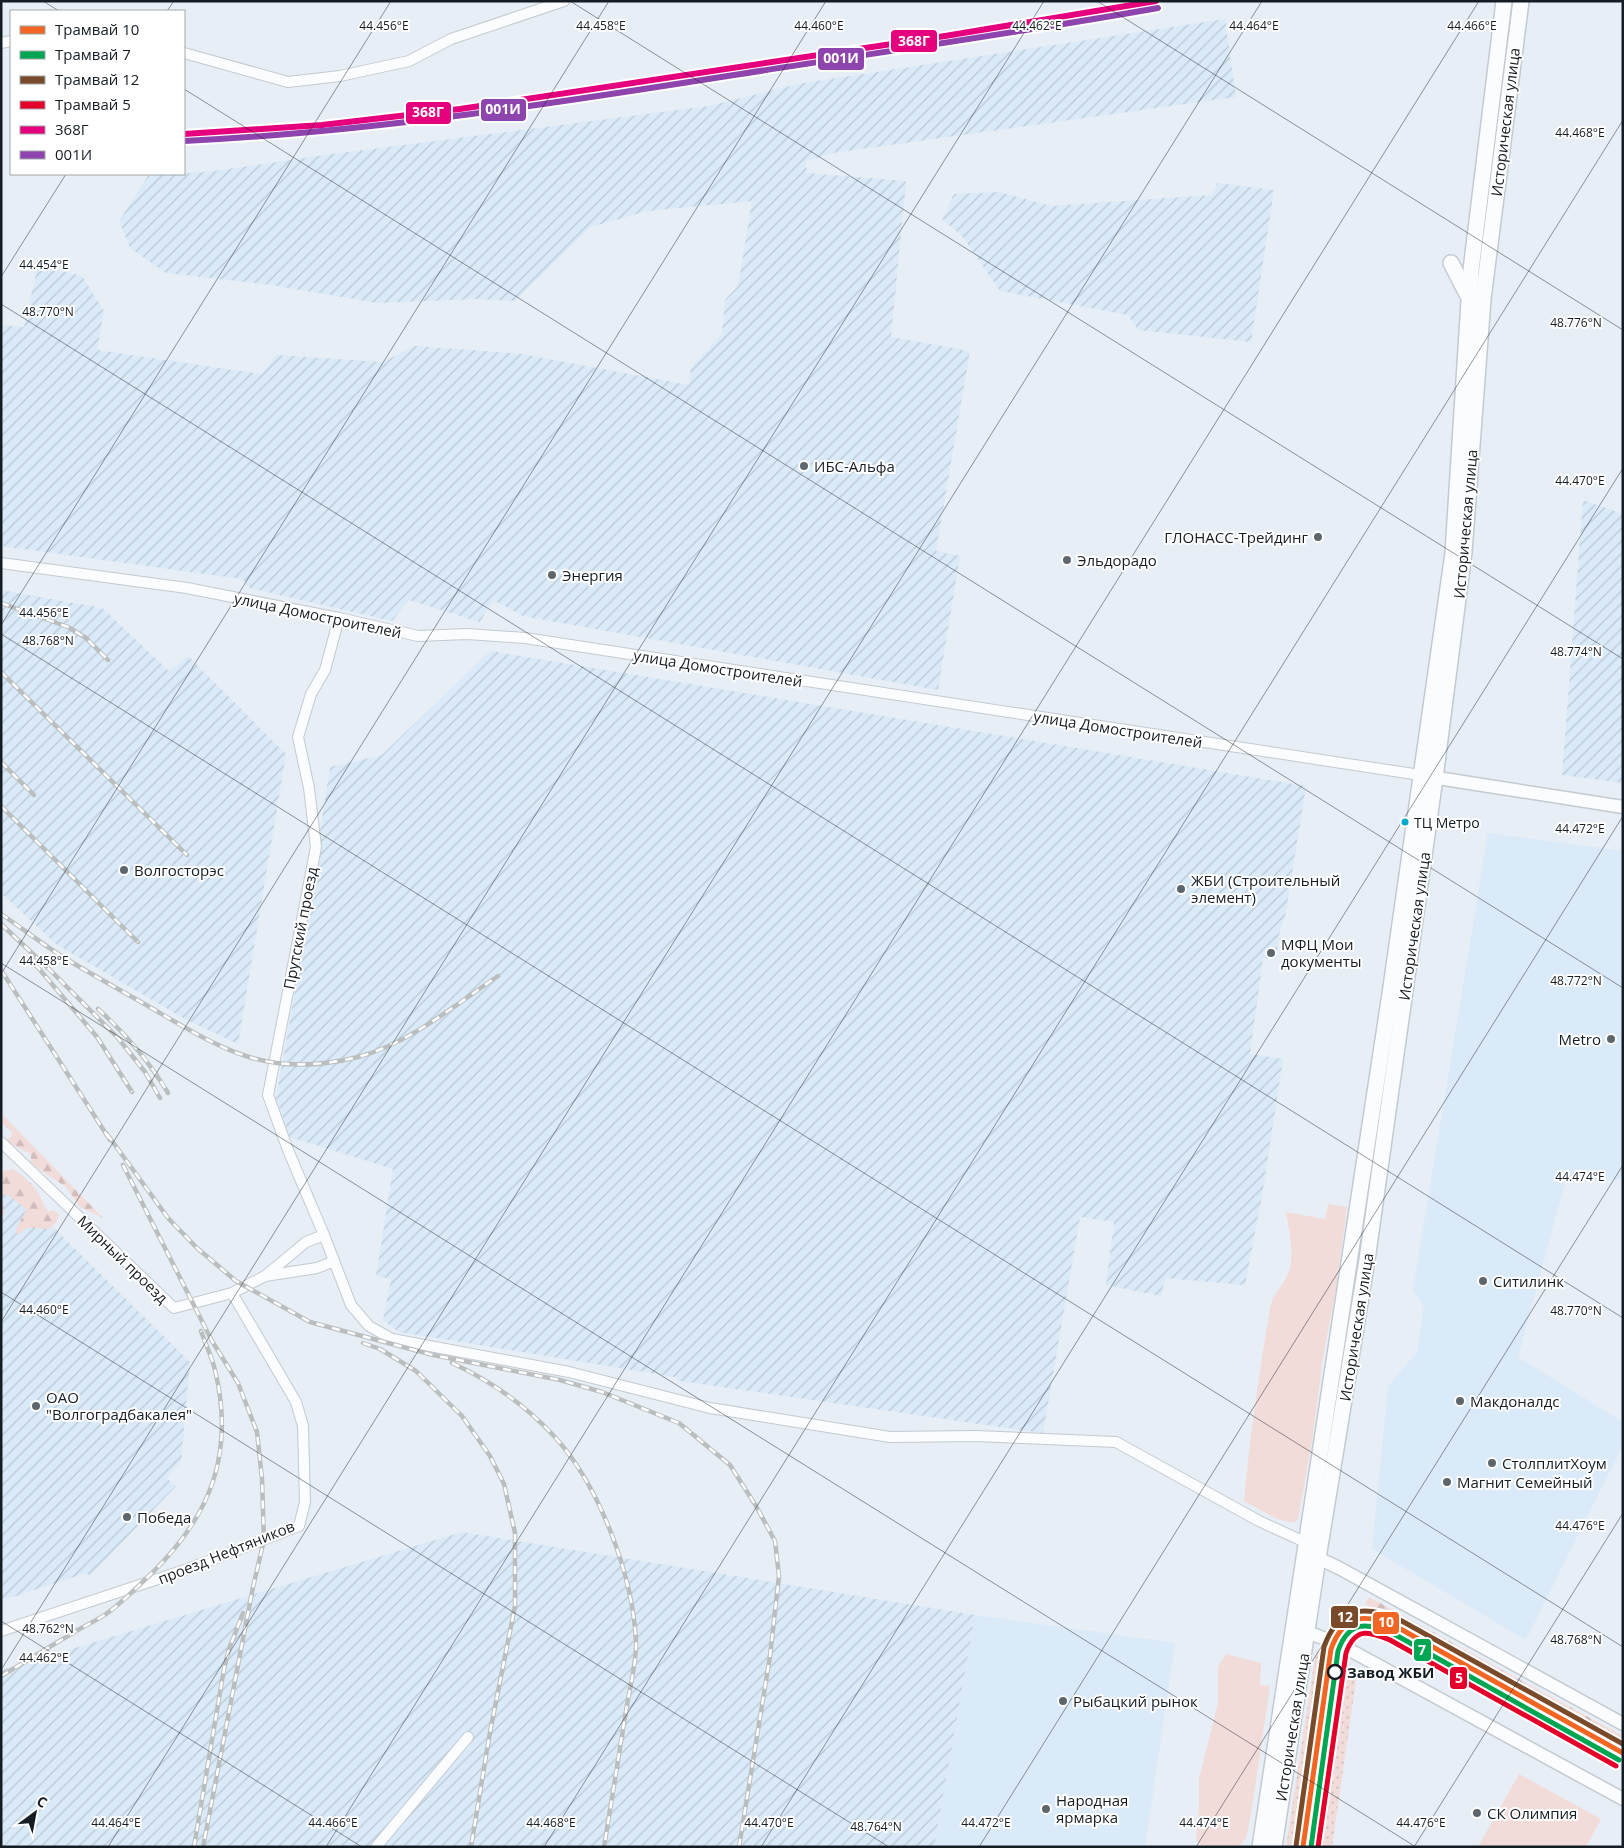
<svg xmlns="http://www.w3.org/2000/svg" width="1624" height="1848" font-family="'Open Sans',sans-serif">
  <defs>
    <pattern id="industrial-furrows" width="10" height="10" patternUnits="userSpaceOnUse" patternTransform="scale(1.25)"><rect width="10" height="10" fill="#daeaf8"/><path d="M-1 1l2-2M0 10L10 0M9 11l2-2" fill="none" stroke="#bac8d4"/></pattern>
    <pattern id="forest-firs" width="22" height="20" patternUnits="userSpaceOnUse" patternTransform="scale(1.25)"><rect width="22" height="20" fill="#f2dcda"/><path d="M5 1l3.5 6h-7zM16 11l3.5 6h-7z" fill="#cfbcbb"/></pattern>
    <pattern id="park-dots" width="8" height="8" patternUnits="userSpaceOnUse" patternTransform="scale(1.25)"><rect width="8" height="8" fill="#f2dcda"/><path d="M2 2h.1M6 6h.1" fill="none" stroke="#cfbcbb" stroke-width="1.8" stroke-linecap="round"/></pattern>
  </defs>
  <rect width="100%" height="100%" fill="#e7eef5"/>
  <!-- built -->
  <g fill="#daeaf8">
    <polygon points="1488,833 1623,851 1623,1179 1565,1183 1518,1357 1623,1422 1623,1445 1526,1640 1372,1549 1388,1386 1417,1352 1424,1307 1413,1290"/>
    <polygon points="975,1615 1175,1643 1145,1847 934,1847"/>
  </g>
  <!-- industrial -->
  <g fill="url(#industrial-furrows)">
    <polygon points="1225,19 1236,97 833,153 806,161 807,173 906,181 891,337 970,351 936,551 960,556 938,690 523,616 493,600 480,622 409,600 392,621 250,588 242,579 1,546 1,325 24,327 38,265 82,276 104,311 97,350 262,374 276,355 383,362 415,346 522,354 689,385 691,368 722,334 725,300 738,286 752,201 647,211 591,227 515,301 477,299 377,303 271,285 166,273 130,248 119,221 148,176 214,171 325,155 709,106 798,84"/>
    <polygon points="1217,183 1274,190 1251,342 1138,330 1128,315 1000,291 962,236 942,219 954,194 1000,192 1051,206 1212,195"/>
    <polygon points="1583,500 1623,514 1623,783 1562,775"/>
    <polygon points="1,590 102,608 169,671 188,656 286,754 238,1044 185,1019 56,944 1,893"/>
    <polygon points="490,651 1306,786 1285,917 1280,929 1276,959 1263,958 1250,1054 1283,1059 1262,1196 1245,1285 1165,1278 1161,1296 1106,1285 1114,1222 1080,1217 1043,1433 680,1381 675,1377 399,1332 383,1320 391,1279 376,1276 393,1169 290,1137 276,1098 295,991 330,767 382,755"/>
    <polygon points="1,1176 190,1362 181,1462 166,1478 176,1486 90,1576 86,1573 1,1601"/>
    <polygon points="462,1532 975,1615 934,1847 1,1847 1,1670"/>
  </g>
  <!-- green -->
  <g fill="#f2dcda">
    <path d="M 1328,1204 L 1347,1207 L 1336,1289 L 1323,1357 L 1312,1441 L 1298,1519 L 1294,1523 L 1277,1519 L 1244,1501 C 1250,1437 1259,1373 1270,1309 C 1273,1293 1280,1290 1287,1276 C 1296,1259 1289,1230 1286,1212 L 1325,1219 Z"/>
    <polygon points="1226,1654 1261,1663 1260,1685 1270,1686 1251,1814 1246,1838 1238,1847 1200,1846 1196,1839 1199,1807 1199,1779 1218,1703 1218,1667"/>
    <polygon points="1519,1774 1601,1819 1586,1847 1478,1847"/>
  </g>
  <!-- forest -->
  <g fill="url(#forest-firs)">
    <polygon points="1,1113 103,1218 80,1207 66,1187 31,1164 31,1155 29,1153 7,1142 6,1139 11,1137 12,1134 11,1131 1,1123"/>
    <path d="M 13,1169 C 22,1175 33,1184 39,1194 C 42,1200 43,1206 48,1211 L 54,1210 L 59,1215 C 53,1237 39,1226 27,1228 L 18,1235 L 16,1232 C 16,1223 24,1218 26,1209 L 8,1195 L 4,1195 L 2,1198 L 5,1215 L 1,1215 L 1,1171 Z"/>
    <polygon points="1369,1597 1623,1736 1623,1750 1365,1604"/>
  </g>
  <!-- park -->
  <polygon fill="url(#park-dots)" points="1316,1651 1357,1673 1332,1847 1286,1847"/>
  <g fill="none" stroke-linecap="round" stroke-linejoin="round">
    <!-- minor casing -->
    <g stroke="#c3cad1" stroke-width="12">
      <g id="minor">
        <polyline points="1,43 11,41"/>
        <polyline points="184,53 288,82 340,76 409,61 451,39 564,1"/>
        <polyline points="1,563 187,588 339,618 418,636 467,634 525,638 1420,775"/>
        <polyline points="339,618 325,670 311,694 298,737 309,788 316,847 268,1095 288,1150 324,1235 351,1305 369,1326 392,1339 569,1372 710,1408 890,1437 975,1436 1116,1442 1259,1521 1307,1543"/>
        <polyline points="1,1142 174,1308 232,1293 265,1276"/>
        <polyline points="324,1235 306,1242 265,1276 317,1268 334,1261"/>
        <polyline points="1,1631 185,1570 299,1526 305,1502 303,1426 296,1402 232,1293"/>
        <polyline points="376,1847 468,1737"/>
      </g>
    </g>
    <!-- major casing -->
    <g stroke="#c3cad1" stroke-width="15">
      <g id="major">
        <polyline points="1425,776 1623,807"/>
        <polyline points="1310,1557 1318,1558 1339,1568 1623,1724"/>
        <polyline points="1298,1629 1337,1643 1623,1799"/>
      </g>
    </g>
    <!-- highway casing -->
    <g stroke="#c3cad1" stroke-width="18">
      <g id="highway">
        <polyline points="1451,263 1468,296"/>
        <polyline points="1260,1847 1390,994 1453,553 1471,270 1504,1"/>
        <polyline points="1274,1847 1318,1558 1367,1260 1435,778 1464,552 1483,299 1521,1"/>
      </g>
    </g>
    <!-- minor -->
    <use href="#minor" stroke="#fbfcfe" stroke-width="10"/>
    <!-- major -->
    <use href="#major" stroke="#fbfcfe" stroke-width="12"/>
    <!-- highway -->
    <use href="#highway" stroke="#fbfcfe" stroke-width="15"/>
    <!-- rail casing -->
    <g stroke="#bbbebf" stroke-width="4.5">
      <g id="rail">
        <polyline points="1,603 68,627 86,638 108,660"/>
        <polyline points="1,672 187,855"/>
        <polyline points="1,762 34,795"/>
        <polyline points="1,806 138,942"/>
        <path d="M 1,914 C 22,928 42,944 63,957 C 91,974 120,990 148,1006 C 179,1024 212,1045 246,1056 C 282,1068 322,1066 358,1057 C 410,1043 455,1005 498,976"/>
        <polyline points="1,924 49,969 118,1038 145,1072 160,1098"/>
        <polyline points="35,964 97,1037 132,1092"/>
        <polyline points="1,970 110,1140"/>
        <path d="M 98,1009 C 126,1034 149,1061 168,1093"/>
        <polyline points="107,1134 168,1218 197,1248 236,1281 310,1322 433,1355 560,1380 602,1392 679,1423 730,1465 756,1506 775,1541 779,1576 770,1656 739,1847"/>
        <polyline points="123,1165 212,1341 238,1383 257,1432 262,1479 264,1540 253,1587 203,1847"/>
        <polyline points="363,1343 380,1349 416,1371 462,1416 490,1456 504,1484 515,1533 515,1606 490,1732 471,1847"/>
        <path d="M 452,1363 C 489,1380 525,1405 553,1435 C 599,1484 633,1575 636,1642 C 637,1659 630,1687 627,1705 C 619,1752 612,1800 604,1847"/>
        <path d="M 1,1676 C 25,1662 49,1647 73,1633 C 84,1626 96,1621 106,1614 C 123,1602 137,1587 152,1573 C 211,1515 235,1453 215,1370 C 212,1357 205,1343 201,1331"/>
        <polyline points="194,1847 224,1669 229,1649 243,1613"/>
      </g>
    </g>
    <!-- rail -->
    <use href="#rail" stroke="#fff" stroke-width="2.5" stroke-dasharray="8" stroke-linecap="butt"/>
    <!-- rail-1 casing -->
    <g stroke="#fff" stroke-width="10">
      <polyline id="rail-1" points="184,134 322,125 460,109 945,36 1156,1"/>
    </g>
    <!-- rail-2 casing -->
    <g stroke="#fff" stroke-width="10">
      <path id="rail-2" d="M 184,141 C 370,132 550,104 734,75 C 875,53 1017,33 1158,8"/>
    </g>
    <!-- rail-1 -->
    <use href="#rail-1" stroke="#e5007d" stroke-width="6"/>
    <!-- rail-2 -->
    <use href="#rail-2" stroke="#8e44ad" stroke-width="6"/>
    <!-- tram-1 casing -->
    <g stroke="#fff" stroke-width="9">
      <path id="tram-1" d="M 1303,1847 L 1331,1649 C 1344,1613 1366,1613 1397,1627 L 1623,1753"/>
    </g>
    <!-- tram-2 casing -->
    <g stroke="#fff" stroke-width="9">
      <path id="tram-2" d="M 1311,1847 L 1338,1651 C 1349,1620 1367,1622 1394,1634 L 1619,1760"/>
    </g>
    <!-- tram-3 casing -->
    <g stroke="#fff" stroke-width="9">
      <path id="tram-3" d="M 1296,1846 L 1324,1647 C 1338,1607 1364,1604 1400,1620 L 1623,1744"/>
    </g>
    <!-- tram-4 casing -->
    <g stroke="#fff" stroke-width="9">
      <path id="tram-4" d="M 1318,1847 L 1346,1653 C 1355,1627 1369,1631 1390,1640 L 1616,1766"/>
    </g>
    <!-- tram-1 -->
    <use href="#tram-1" stroke="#f26522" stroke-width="5"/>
    <!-- tram-2 -->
    <use href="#tram-2" stroke="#00a651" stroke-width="5"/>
    <!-- tram-3 -->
    <use href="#tram-3" stroke="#7a4b2a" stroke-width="5"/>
    <!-- tram-4 -->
    <use href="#tram-4" stroke="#e4002b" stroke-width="5"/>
  </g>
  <!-- ticks -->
  <path fill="none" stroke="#141d24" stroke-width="1" stroke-opacity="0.45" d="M 43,1 L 59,11M 570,1 L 1623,659M 1097,1 L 1623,330M 167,11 L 174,1M 184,89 L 1623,988M 1,277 L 66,174M 1,304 L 1623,1318M 1,625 L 391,1M 1,634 L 1623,1647M 1,963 L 1416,1847M 1,974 L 609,1M 1,1292 L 889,1847M 1,1322 L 826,1M 1,1621 L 362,1847M 1,1670 L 1044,1M 108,1847 L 1262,1M 326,1847 L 1479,1M 544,1847 L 1623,120M 761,1847 L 1623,468M 979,1847 L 1623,816M 1196,1847 L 1623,1165M 1414,1847 L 1623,1513"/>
  <!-- markers -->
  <g fill="#5e666d" stroke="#fff" stroke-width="2">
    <circle cx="804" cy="466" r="5"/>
    <circle cx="1318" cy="537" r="5"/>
    <circle cx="1067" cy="560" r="5"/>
    <circle cx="552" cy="575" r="5"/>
    <circle cx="124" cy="870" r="5"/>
    <circle cx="1181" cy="889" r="5"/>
    <circle cx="1271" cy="953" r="5"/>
    <circle cx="1611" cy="1039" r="5"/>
    <circle cx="1483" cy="1281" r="5"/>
    <circle cx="1460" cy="1401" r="5"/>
    <circle cx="36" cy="1406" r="5"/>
    <circle cx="1492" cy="1463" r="5"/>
    <circle cx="1447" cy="1482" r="5"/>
    <circle cx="127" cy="1517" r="5"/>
    <circle cx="1063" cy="1701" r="5"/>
    <circle cx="1046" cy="1809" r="5"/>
    <circle cx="1477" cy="1813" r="5"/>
  </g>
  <circle fill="#00a9ce" stroke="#fff" stroke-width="2" cx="1405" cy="822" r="4.5"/>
  <circle fill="#fff" stroke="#141d24" stroke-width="2.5" cx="1335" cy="1672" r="7"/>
  <g text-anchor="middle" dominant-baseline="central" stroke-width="4" stroke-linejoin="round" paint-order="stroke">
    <!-- bus labels -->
    <g font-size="14" fill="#141d24" stroke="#fff" text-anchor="start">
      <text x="1414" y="822">ТЦ Метро</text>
    </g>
    <!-- street labels -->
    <g font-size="15" fill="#141d24" stroke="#fff">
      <text transform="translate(1505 122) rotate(-83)">Историческая улица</text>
      <text transform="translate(1465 524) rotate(-85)">Историческая улица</text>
      <text transform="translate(318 615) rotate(12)">улица Домостроителей</text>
      <text transform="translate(718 668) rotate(9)">улица Домостроителей</text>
      <text transform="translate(1118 729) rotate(9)">улица Домостроителей</text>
      <text transform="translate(1414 926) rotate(-82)">Историческая улица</text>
      <text transform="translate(300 928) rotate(-79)">Прутский проезд</text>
      <text transform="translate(123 1259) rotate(44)">Мирный проезд</text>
      <text transform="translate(1356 1327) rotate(-81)">Историческая улица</text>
      <text transform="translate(226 1552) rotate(-22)">проезд Нефтяников</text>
      <text transform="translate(1292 1727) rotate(-81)">Историческая улица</text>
    </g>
    <!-- poi labels -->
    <g font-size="15" fill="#141d24" stroke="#fff" text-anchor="start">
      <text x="814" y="466">ИБС-Альфа</text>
      <text x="1308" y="537" text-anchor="end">ГЛОНАСС-Трейдинг</text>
      <text x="1077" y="560">Эльдорадо</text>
      <text x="562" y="575">Энергия</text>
      <text x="134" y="870">Волгосторэс</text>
      <text x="1191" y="880">ЖБИ (Строительный<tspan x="1191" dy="17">элемент)</tspan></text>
      <text x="1281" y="944">МФЦ Мои<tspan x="1281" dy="17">документы</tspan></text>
      <text x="1601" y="1039" text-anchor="end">Metro</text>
      <text x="1493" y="1281">Ситилинк</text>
      <text x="46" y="1397">ОАО<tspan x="46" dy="17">"Волгоградбакалея"</tspan></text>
      <text x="1470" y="1401">Макдоналдс</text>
      <text x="1502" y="1463">СтолплитХоум</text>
      <text x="1457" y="1482">Магнит Семейный</text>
      <text x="137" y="1517">Победа</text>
      <text x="1073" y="1701">Рыбацкий рынок</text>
      <text x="1056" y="1800">Народная<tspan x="1056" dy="17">ярмарка</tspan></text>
      <text x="1487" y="1813">СК Олимпия</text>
    </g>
    <!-- stop labels -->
    <g font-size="15" font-weight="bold" fill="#141d24" stroke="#fff" text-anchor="start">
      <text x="1347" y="1672">Завод ЖБИ</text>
    </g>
  </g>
  <g font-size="12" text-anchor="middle" fill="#141d24" stroke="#fff" stroke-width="4" stroke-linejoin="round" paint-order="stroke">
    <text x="384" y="30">44.456°E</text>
    <text x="601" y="30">44.458°E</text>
    <text x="819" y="30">44.460°E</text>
    <text x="1037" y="30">44.462°E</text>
    <text x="1254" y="30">44.464°E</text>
    <text x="1472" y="30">44.466°E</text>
    <text x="1580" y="137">44.468°E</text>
    <text x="44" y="269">44.454°E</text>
    <text x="48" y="316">48.770°N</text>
    <text x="1576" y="327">48.776°N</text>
    <text x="1580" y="485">44.470°E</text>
    <text x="44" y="617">44.456°E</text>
    <text x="48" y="645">48.768°N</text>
    <text x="1576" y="656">48.774°N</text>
    <text x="1580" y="833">44.472°E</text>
    <text x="44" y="965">44.458°E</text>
    <text x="1576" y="985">48.772°N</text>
    <text x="1580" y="1181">44.474°E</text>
    <text x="44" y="1314">44.460°E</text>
    <text x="1576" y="1315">48.770°N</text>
    <text x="1580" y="1530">44.476°E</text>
    <text x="48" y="1633">48.762°N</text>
    <text x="1576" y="1644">48.768°N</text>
    <text x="44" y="1662">44.462°E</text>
    <text x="116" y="1827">44.464°E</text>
    <text x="333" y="1827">44.466°E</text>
    <text x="551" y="1827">44.468°E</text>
    <text x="769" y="1827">44.470°E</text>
    <text x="986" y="1827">44.472°E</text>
    <text x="1204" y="1827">44.474°E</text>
    <text x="1421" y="1827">44.476°E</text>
    <text x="876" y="1831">48.764°N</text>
  </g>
  <g stroke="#fff" stroke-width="2">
    <rect x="890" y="29" width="48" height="24" rx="5" fill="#e5007d"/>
    <rect x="817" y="47" width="48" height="24" rx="5" fill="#8e44ad"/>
    <rect x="480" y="98" width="47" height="24" rx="5" fill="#8e44ad"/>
    <rect x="405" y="101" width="47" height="24" rx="5" fill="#e5007d"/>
    <rect x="1330" y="1605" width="29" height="24" rx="5" fill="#7a4b2a"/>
    <rect x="1372" y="1611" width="28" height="24" rx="5" fill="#f26522"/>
    <rect x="1413" y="1638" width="19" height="24" rx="5" fill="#00a651"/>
    <rect x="1449" y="1666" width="19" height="24" rx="5" fill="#e4002b"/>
  </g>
  <g font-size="14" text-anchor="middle" font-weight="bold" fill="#fff">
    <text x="914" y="46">368Г</text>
    <text x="841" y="63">001И</text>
    <text x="503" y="114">001И</text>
    <text x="428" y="117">368Г</text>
    <text x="1345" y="1622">12</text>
    <text x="1386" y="1627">10</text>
    <text x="1422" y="1655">7</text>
    <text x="1459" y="1683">5</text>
  </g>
  <!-- border -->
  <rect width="1624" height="1848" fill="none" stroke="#141d24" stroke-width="5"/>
  <!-- legend -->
  <rect x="10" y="10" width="175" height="165" fill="#ffffff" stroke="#a1a5a7"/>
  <rect x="20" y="26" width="25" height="8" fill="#f26522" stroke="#a1a5a7"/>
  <text x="55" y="35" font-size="15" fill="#141d24">Трамвай 10</text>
  <rect x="20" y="51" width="25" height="8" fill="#00a651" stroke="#a1a5a7"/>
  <text x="55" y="60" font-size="15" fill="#141d24">Трамвай 7</text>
  <rect x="20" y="76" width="25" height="8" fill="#7a4b2a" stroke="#a1a5a7"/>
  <text x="55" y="85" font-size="15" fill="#141d24">Трамвай 12</text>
  <rect x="20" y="101" width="25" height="8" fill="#e4002b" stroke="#a1a5a7"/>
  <text x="55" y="110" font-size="15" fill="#141d24">Трамвай 5</text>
  <rect x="20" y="126" width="25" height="8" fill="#e5007d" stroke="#a1a5a7"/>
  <text x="55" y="135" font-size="15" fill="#141d24">368Г</text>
  <rect x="20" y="151" width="25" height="8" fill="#8e44ad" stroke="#a1a5a7"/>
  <text x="55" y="160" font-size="15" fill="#141d24">001И</text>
  <!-- north arrow -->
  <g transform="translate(35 1813) rotate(32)" stroke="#ffffff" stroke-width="4" paint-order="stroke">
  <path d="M0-4L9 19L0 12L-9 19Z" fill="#141d24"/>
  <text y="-8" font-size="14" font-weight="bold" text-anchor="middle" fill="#141d24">С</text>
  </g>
</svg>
